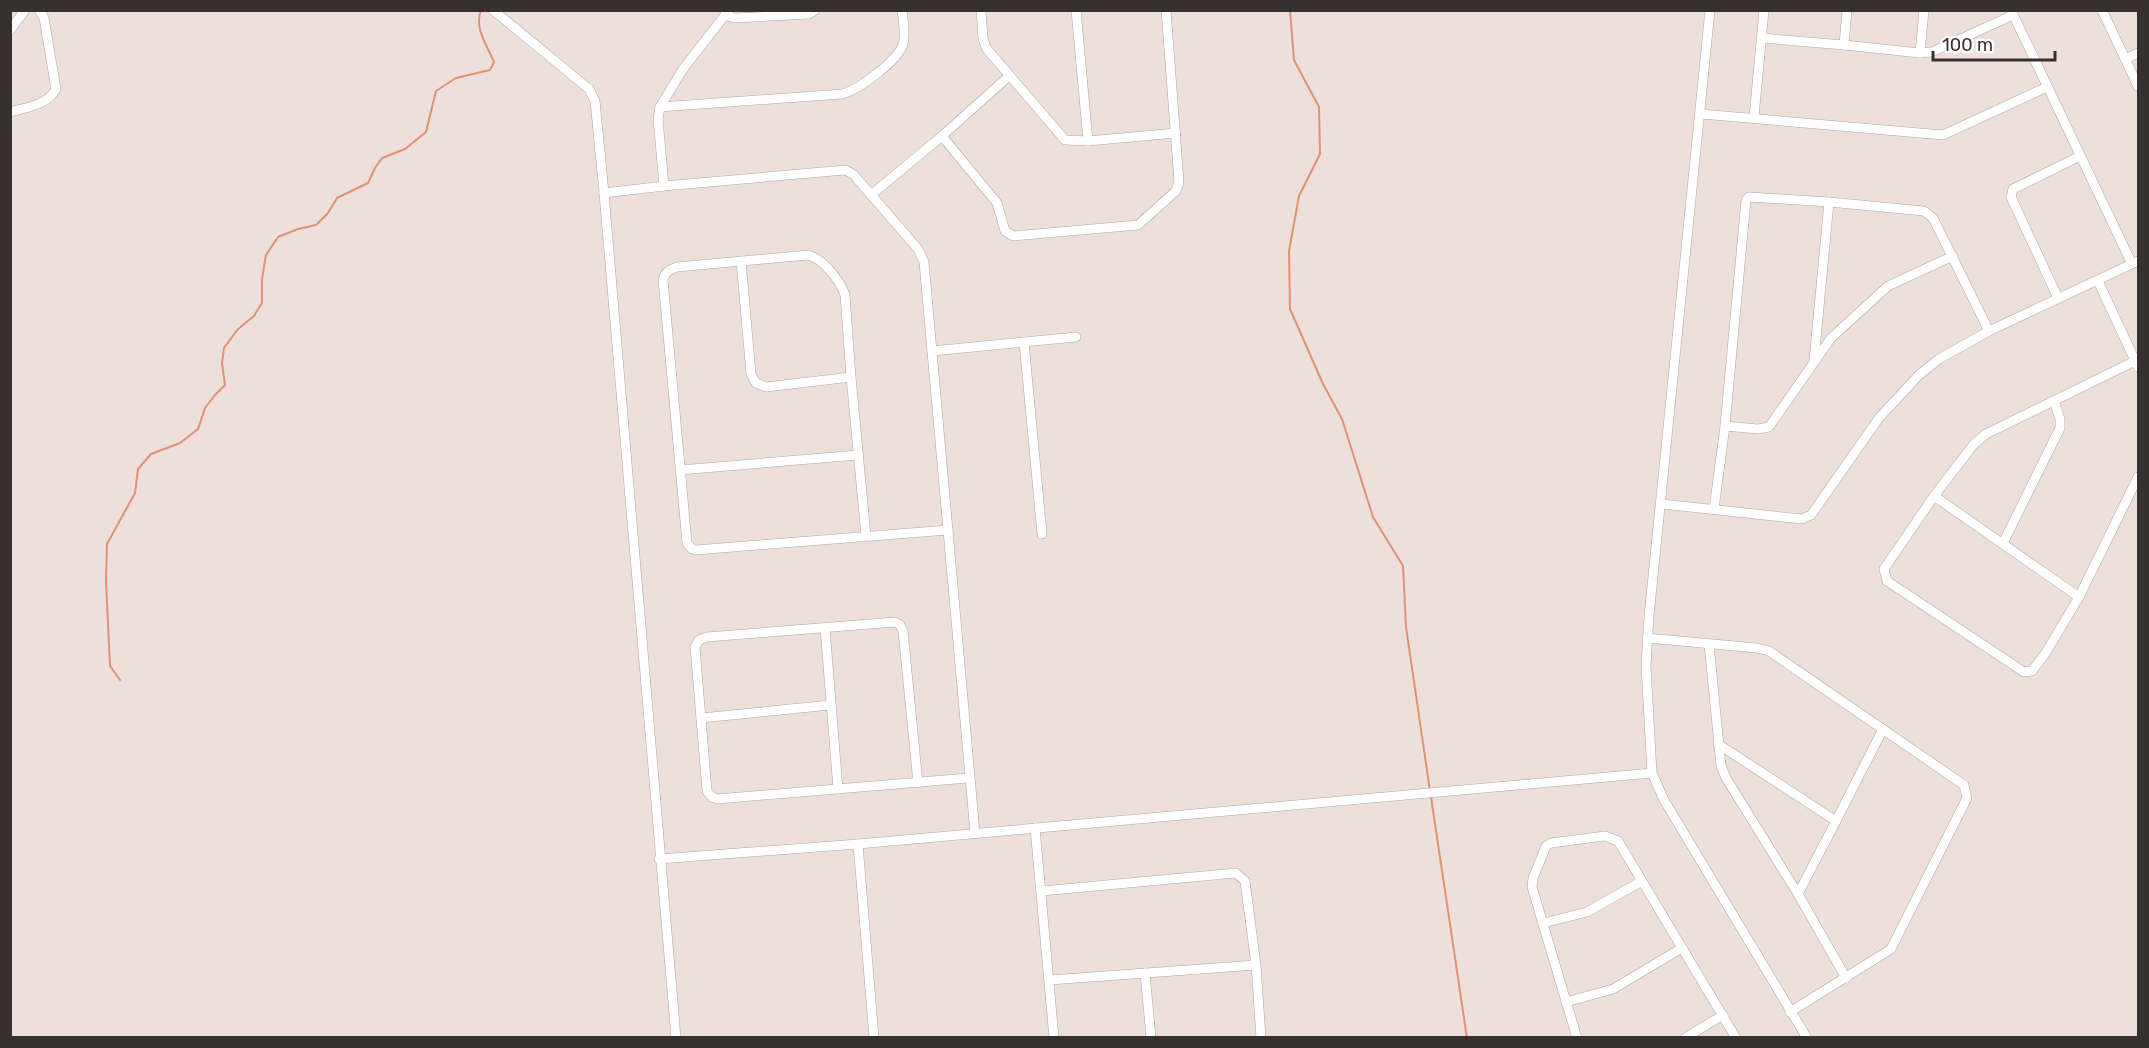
<svg xmlns="http://www.w3.org/2000/svg" width="2149" height="1048" font-family="Rubik,sans-serif">
  <rect width="100%" height="100%" fill="#ede0db"/>
  <g fill="none" stroke-linecap="round" stroke-linejoin="round">
    <!-- stream -->
    <g stroke="#e09276" stroke-width="2">
      <polyline points="1290,10 1294,60 1319,107 1320,154 1299,196 1289,251 1290,309 1323,384 1342,419 1373,517 1403,566 1406,627 1430,791"/>
      <path d="M 120,680 L 110,666 L 106,581 L 107,544 L 135,493 L 138,469 L 151,454 L 180,443 L 198,429 L 205,408 L 215,395 L 225,385 L 222,363 L 224,348 L 238,329 L 254,316 L 262,303 L 262,279 L 266,255 L 278,237 L 298,229 L 316,225 L 328,213 L 337,198 L 368,183 L 375,168 L 382,158 L 405,149 L 426,132 L 436,91 L 456,78 L 490,70 L 494,62 C 487,45 474,29 481,10"/>
      <polyline points="1431,797 1467,1038"/>
    </g>
    <!-- street casing -->
    <g stroke="#b2a5a1" stroke-width="10">
      <g id="street">
        <polyline points="493,10 589,89 595,101 596,111 604,193 676,1038"/>
        <polyline points="981,10 983,38 986,48 1065,140 1088,141 1176,133"/>
        <polyline points="1076,10 1088,141"/>
        <polyline points="1710,10 1649,616 1646,666 1652,773 1664,800 1807,1038"/>
        <polyline points="2011,10 2132,264"/>
        <polyline points="2102,10 2138,86"/>
        <polyline points="725,15 734,18 809,14 815,10"/>
        <polyline points="10,30 25,10"/>
        <polyline points="1761,38 1844,45 1847,10"/>
        <polyline points="1844,45 1920,53 1932,52 2013,15"/>
        <polyline points="1920,53 1924,10"/>
        <polyline points="2125,59 2138,53"/>
        <path d="M 660,107 L 842,94 C 858,90 898,61 903,44 C 906,33 903,21 902,10"/>
        <path d="M 10,112 C 27,107 48,105 56,89 L 44,18 L 39,10"/>
        <polyline points="1701,114 1943,135 2047,87"/>
        <polyline points="1754,117 1764,10"/>
        <polyline points="942,136 997,203 1005,231 1013,236 1138,225 1176,191 1179,182 1166,10"/>
        <polyline points="664,186 658,119 660,107 683,69 729,10"/>
        <polyline points="604,193 664,186 845,170 853,174 918,249 924,262 975,833"/>
        <polyline points="871,195 942,136 1009,76"/>
        <polyline points="741,261 751,374 756,383 766,387 851,377"/>
        <polyline points="2098,281 2138,367"/>
        <polyline points="2058,298 2011,197 2013,189 2080,156"/>
        <polyline points="1024,342 1042,534"/>
        <polyline points="932,351 1076,337"/>
        <polyline points="1814,360 1829,202"/>
        <polyline points="2135,361 1986,434 1974,444 1934,496 1884,569 1887,581 2024,672 2032,671 2045,654 2079,597 2138,477"/>
        <polyline points="1725,426 1758,429 1769,427 1831,338 1888,286 1953,256"/>
        <polyline points="680,470 858,455"/>
        <polyline points="1934,496 2079,597"/>
        <polyline points="1662,504 1802,519 1811,515 1879,418 1919,375 1939,359 1989,331 2138,261"/>
        <polyline points="1714,509 1725,426 1746,200 1749,197 1829,202 1924,211 1933,218 1989,331"/>
        <path d="M 866,536 L 851,377 L 845,295 C 840,280 823,259 808,255 L 677,267 C 669,270 665,272 663,280 L 687,543 L 692,549 L 696,550 L 948,530"/>
        <polyline points="2003,543 2060,428 2060,419 2054,401"/>
        <polyline points="825,628 838,789"/>
        <polyline points="1647,638 1757,648 1769,651 1964,785 1967,798 1891,949 1790,1012"/>
        <polyline points="1709,644 1721,766 1726,778 1798,894 1846,978"/>
        <polyline points="701,718 830,705"/>
        <polyline points="1718,744 1836,821 1798,894"/>
        <polyline points="918,783 903,631 900,625 895,622 707,637 699,640 695,647 707,791 712,797 717,799 968,778"/>
        <polyline points="1836,821 1883,729"/>
        <polyline points="1035,828 1054,1038"/>
        <polyline points="858,844 874,1038"/>
        <polyline points="659,859 858,844 1652,773"/>
        <polyline points="1042,891 1236,873 1245,881 1256,965 1261,1038"/>
        <polyline points="1544,923 1587,912 1642,881"/>
        <polyline points="1145,973 1151,1038"/>
        <polyline points="1050,980 1256,965"/>
        <polyline points="1566,1002 1613,989 1682,948"/>
        <polyline points="1577,1038 1532,887 1533,878 1546,846 1551,843 1605,836 1618,841 1736,1038"/>
        <polyline points="1685,1038 1723,1015"/>
      </g>
    </g>
    <!-- street -->
    <use href="#street" stroke="#fff" stroke-width="9"/>
  </g>
  <!-- border -->
  <rect width="2149" height="1048" fill="none" stroke="#36302f" stroke-width="24"/>
  <!-- scale -->
  <path d="M1933 51v9h122v-9" fill="none" stroke="#36302f" stroke-width="3"/>
  <text x="1942" y="51" font-size="18" fill="#36302f" stroke="#ffffff" stroke-width="4.5" paint-order="stroke">100 m</text>
</svg>
